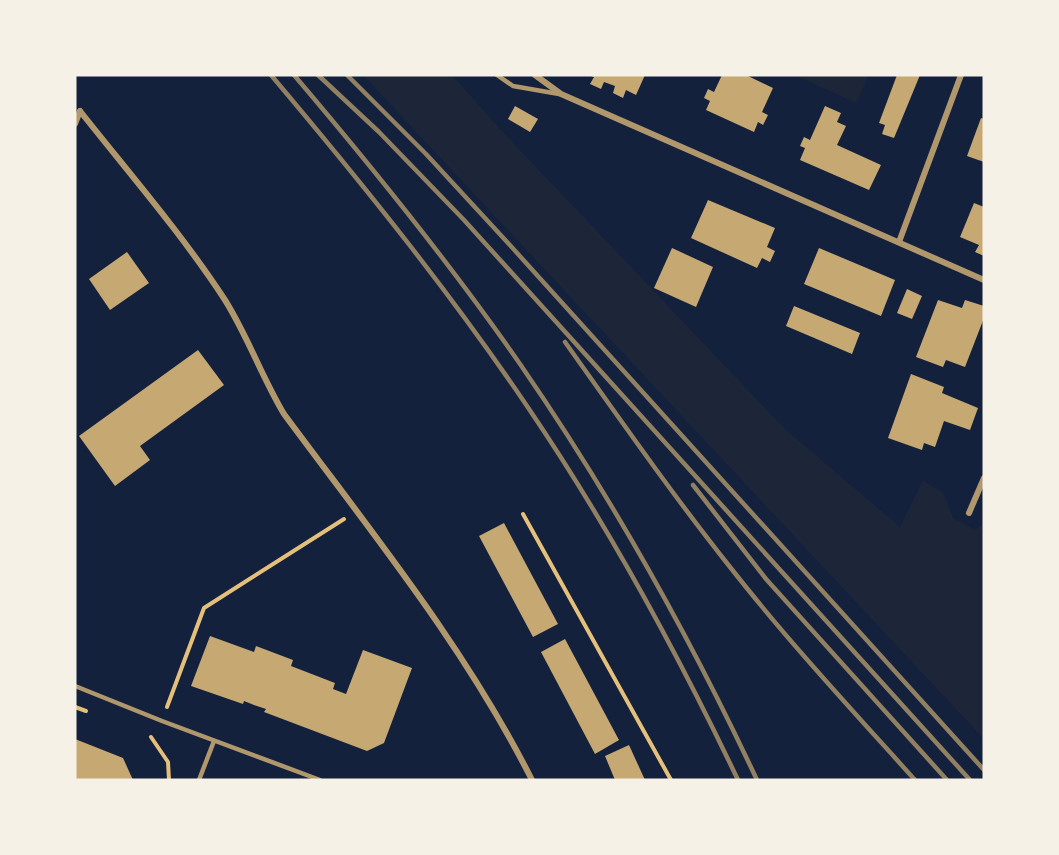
<svg xmlns="http://www.w3.org/2000/svg" width="1059" height="855" font-family="Commissioner,sans-serif">
  <rect width="100%" height="100%" fill="#14213d"/>
  <!-- green -->
  <g fill="#1d2539">
    <polygon points="363,75 452,75 499,128 785,429 900,527 923,481 943,492 953,518 975,530 984,523 984,739"/>
    <polygon points="795,75 869,75 856,103"/>
  </g>
  <!-- building -->
  <g fill="#c6a872">
    <polygon points="588,75 645,75 636,95 626,90 623,98 613,93 615,86 604,82 601,89 590,84 594,77"/>
    <polygon points="722,75 746,75 773,88 762,112 768,115 763,125 758,122 754,132 706,110 710,101 704,98 708,89 714,92"/>
    <polygon points="897,75 920,75 894,138 882,134 885,125 879,123"/>
    <polygon points="515,106 538,119 530,132 508,119"/>
    <polygon points="825,106 841,113 837,122 846,126 837,145 881,165 869,190 800,160 805,148 800,146 804,137 810,140"/>
    <polygon points="981,118 984,119 984,162 967,156"/>
    <polygon points="708,200 775,228 767,247 775,251 770,262 762,258 757,268 691,238"/>
    <polygon points="974,203 984,207 984,256 975,252 979,245 960,237"/>
    <polygon points="672,248 713,267 696,307 654,288"/>
    <polygon points="819,248 895,280 881,316 804,284"/>
    <polygon points="127,252 149,283 110,310 89,279"/>
    <polygon points="907,289 922,296 912,319 897,313"/>
    <polygon points="938,300 962,308 965,300 984,306 984,318 965,367 946,360 943,367 916,357"/>
    <polygon points="794,306 860,333 852,354 786,326"/>
    <polygon points="198,350 224,385 140,446 150,460 115,486 79,436"/>
    <polygon points="911,374 944,387 942,393 978,408 970,430 944,421 935,447 924,443 922,450 888,438"/>
    <polygon points="504,523 558,624 533,637 479,536"/>
    <polygon points="210,636 254,652 256,646 293,660 291,666 335,683 333,689 346,694 363,650 412,668 384,743 367,751 264,712 266,709 254,705 244,701 243,704 191,686"/>
    <polygon points="565,639 619,740 595,754 541,652"/>
    <polygon points="75,739 123,758 133,780 75,780"/>
    <polygon points="629,745 645,780 615,780 605,756"/>
  </g>
  <g fill="none" stroke-linecap="round" stroke-linejoin="round">
    <!-- path -->
    <g stroke="#e5c07b" stroke-width="4">
      <polyline points="523,514 671,780"/>
      <polyline points="75,707 86,711"/>
      <polyline points="167,707 204,608 344,519"/>
      <polyline points="151,737 168,762 169,780"/>
    </g>
    <!-- service -->
    <g stroke="#b1986c" stroke-width="4.5">
      <polyline points="497,75 513,86 559,94"/>
      <polyline points="75,686 162,721 320,780"/>
      <polyline points="199,780 214,741"/>
    </g>
    <!-- minor -->
    <g stroke="#b1986c" stroke-width="6">
      <polyline points="535,75 561,94 984,280"/>
      <path d="M 80,111 C 129,173 182,234 225,300 C 248,337 262,377 284,414 C 372,533 465,647 532,780"/>
      <polyline points="75,124 80,111"/>
      <polyline points="899,242 961,75"/>
      <polyline points="969,513 984,478"/>
    </g>
    <!-- rail -->
    <g stroke="#918062" stroke-width="4.5">
      <path d="M 271,75 C 362,183 450,292 529,409 C 609,527 677,652 738,780"/>
      <path d="M 294,75 C 373,168 450,263 520,364 C 611,496 689,635 757,780"/>
      <polyline points="318,75 379,132 464,220 970,780"/>
      <polyline points="347,75 426,154 508,243 984,770"/>
      <path d="M 565,342 C 619,418 672,494 730,567 C 788,641 852,710 915,780"/>
      <polyline points="693,485 766,579 947,780"/>
    </g>
  </g>
  <!-- border -->
  <rect width="1059" height="855" fill="none" stroke="#f6f1e7" stroke-width="153"/>
</svg>
